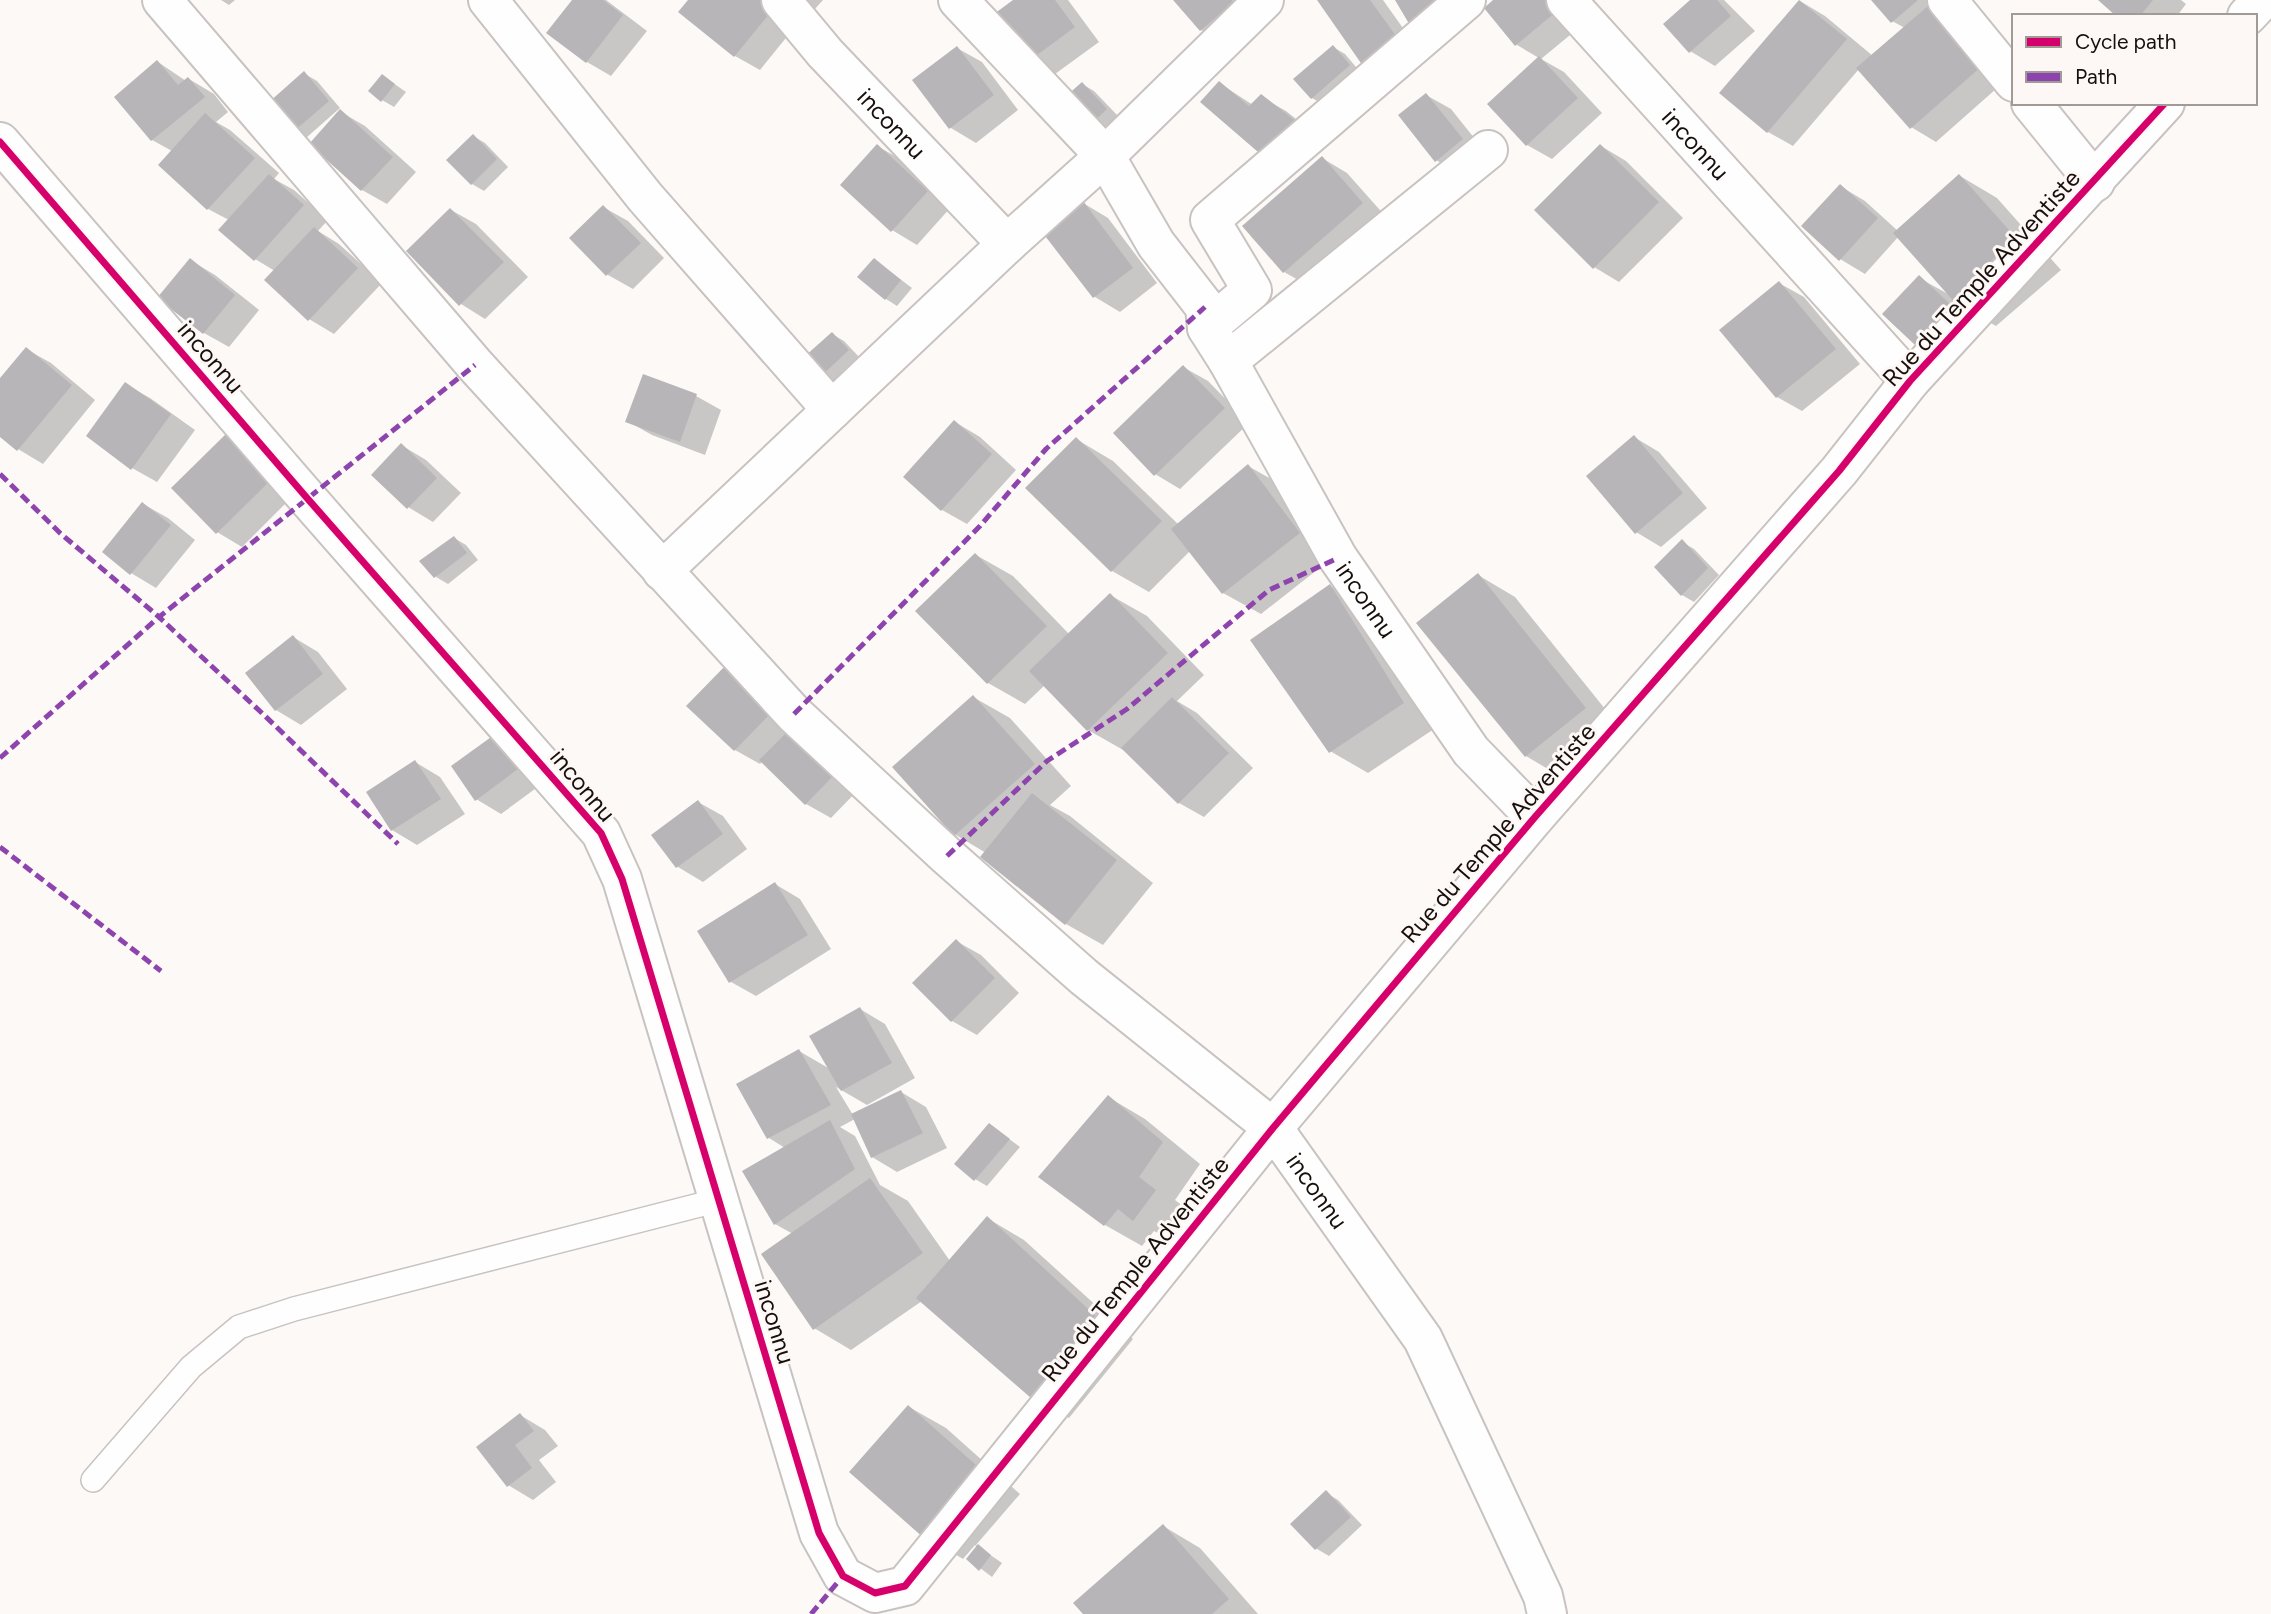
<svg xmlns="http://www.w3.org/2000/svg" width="2271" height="1614" font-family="Figtree,sans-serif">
  <rect width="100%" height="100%" fill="#fcf9f7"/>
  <!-- shadow -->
  <g fill="#0003">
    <polygon points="221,0 235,0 229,5"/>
    <polygon points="574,0 606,0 647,31 611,76 587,62"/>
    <polygon points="691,0 769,0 798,23 760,70 735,56"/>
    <polygon points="799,0 823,0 814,10"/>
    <polygon points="1016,0 1068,0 1099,42 1055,74 1030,60"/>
    <polygon points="1175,0 1243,0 1226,44 1201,30"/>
    <polygon points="1319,0 1383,0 1422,55"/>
    <polygon points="1496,0 1560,0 1581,26 1541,59 1564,72 1602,113 1552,159 1527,145 1539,58 1517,45"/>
    <polygon points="1693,0 1724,0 1755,31 1715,66 1690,51"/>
    <polygon points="1874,0 1932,0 2005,81 1936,142 1911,127 1859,69 1793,146 1768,132 1722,93 1800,1 1825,16 1873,56 1905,28 1892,21"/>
    <polygon points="2101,0 2181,0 2186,4 2177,16 2119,16"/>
    <polygon points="1333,47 1345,54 1361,73 1324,105 1312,98 1296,79"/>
    <polygon points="957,48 982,62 1018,110 976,143 951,128 915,80"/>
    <polygon points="158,62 186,81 189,79 214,94 228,112 216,122 230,130 279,173 274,179 294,190 328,220 318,231 339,244 382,283 334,334 309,319 275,271 255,259 229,220 208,209 160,165 172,151 152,140"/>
    <polygon points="305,74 317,81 340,108 306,138 294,131"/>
    <polygon points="383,76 406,92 394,107 382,100"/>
    <polygon points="1219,83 1253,105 1261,97 1286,111 1320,138 1291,171"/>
    <polygon points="1082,84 1094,91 1118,116 1103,130 1091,123"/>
    <polygon points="1426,95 1451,109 1487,154 1461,175 1436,160"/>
    <polygon points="341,112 365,126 416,172 387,204 362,190 311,144"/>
    <polygon points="473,136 485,143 508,167 484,191 472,184"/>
    <polygon points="877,146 902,160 952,206 917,245 892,230"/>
    <polygon points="1601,146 1626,161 1683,218 1619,282 1594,267"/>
    <polygon points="1322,158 1347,173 1387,218 1309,286 1284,272"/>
    <polygon points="1960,176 1997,198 2061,270 1996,326 1962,307 1941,358 1916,344 1919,278 1950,295 1899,236 1865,274 1840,259 1840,186 1865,201 1898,231"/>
    <polygon points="1083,203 1108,218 1157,283 1120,312 1095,297 1045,233"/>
    <polygon points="603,207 628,221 664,258 633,289 608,275 571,238"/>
    <polygon points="451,210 476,224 528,277 485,319 461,304"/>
    <polygon points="190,260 215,275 259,310 229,347 204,333"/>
    <polygon points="875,260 912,288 897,306 886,299"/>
    <polygon points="1779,283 1804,297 1860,364 1802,411 1777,397"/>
    <polygon points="832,334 844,341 860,358 834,381 822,374"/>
    <polygon points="26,349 51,363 95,400 43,464 18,449 0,435 0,380"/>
    <polygon points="1183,367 1208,381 1249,423 1180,489 1155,474"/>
    <polygon points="644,376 696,396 721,410 705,455 652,435 627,421"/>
    <polygon points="125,384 150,398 195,430 157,482 132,468"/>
    <polygon points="955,422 980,437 1016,470 967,524 942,510"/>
    <polygon points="231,431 299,490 242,547 217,532"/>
    <polygon points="1634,437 1659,452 1707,508 1661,547 1636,532"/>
    <polygon points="1076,439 1113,461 1179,525 1248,466 1285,487 1336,555 1261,614 1223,593 1190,551 1149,592 1112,571 1027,488"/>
    <polygon points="401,445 426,460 461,493 433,522 408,507"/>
    <polygon points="143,504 168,518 195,540 156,588 131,573"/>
    <polygon points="454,538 466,545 478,560 448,584 436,577"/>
    <polygon points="1682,542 1694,549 1719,575 1694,602 1682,595"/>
    <polygon points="976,555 1013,576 1069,634 1110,595 1147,616 1204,675 1177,701 1197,713 1253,768 1204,817 1179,803 1125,751 1088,730 1045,685 1025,704 988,683"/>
    <polygon points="1478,575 1515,597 1622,730 1563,778 1526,756 1419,623"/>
    <polygon points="1330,586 1367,607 1440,725 1368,773 1330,751"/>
    <polygon points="293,637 318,652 347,689 301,725 276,710 247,673"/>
    <polygon points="726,667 860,788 831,818 806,804 763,761 760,764 735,750 689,706"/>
    <polygon points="973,697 1010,718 1071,786 1050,805 1070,816 1153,883 1103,945 1066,924 983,857 986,853 956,835 895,768"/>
    <polygon points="530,743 554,775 501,814 476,799"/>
    <polygon points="415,762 440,777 465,814 417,845 392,830"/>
    <polygon points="698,802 723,816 747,849 703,882 678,867 654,835"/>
    <polygon points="775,884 800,899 831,949 756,996 731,982"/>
    <polygon points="956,941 981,955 1019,993 977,1035 952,1021"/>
    <polygon points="860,1009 885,1024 915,1078 867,1105 836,1087 853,1115 901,1092 926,1107 947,1148 897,1172 872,1157 855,1119 840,1127 855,1136 880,1185 908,1201 950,1261 987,1218 1024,1240 1133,1339 1069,1418 1032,1396 922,1301 851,1350 814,1328 793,1234 775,1224 785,1148 769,1138 799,1051 830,1069"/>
    <polygon points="1108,1097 1145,1119 1200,1164 1175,1200 1192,1213 1171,1240 1154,1231 1142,1246 1105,1225 1040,1177"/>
    <polygon points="990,1125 1020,1147 987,1186 975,1179"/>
    <polygon points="909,1407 946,1428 1020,1494 976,1545 1002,1563 992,1577 968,1559 977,1547 975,1545 963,1559 926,1537"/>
    <polygon points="520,1415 545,1430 558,1446 539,1460 556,1482 533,1500 508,1485"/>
    <polygon points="1326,1493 1338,1500 1362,1525 1329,1556 1317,1549 1293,1524"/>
    <polygon points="1163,1526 1200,1548 1258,1614 1086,1614"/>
  </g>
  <!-- building -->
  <g fill="#b8b5b8">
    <polygon points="572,0 603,0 623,15 586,63 546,33"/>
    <polygon points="688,0 764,0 774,8 734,57 678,12"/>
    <polygon points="1013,0 1055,0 1075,27 1029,61 994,14"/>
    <polygon points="1173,0 1232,0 1234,2 1200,31"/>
    <polygon points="1317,0 1370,0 1399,40 1363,66"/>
    <polygon points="1395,0 1441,0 1411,27"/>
    <polygon points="1493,0 1549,0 1557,11 1515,46 1484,8"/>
    <polygon points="1690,0 1717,0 1731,16 1689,53 1663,24"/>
    <polygon points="1799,0 1847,39 1767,133 1719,93"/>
    <polygon points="1871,0 1918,0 1891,23"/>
    <polygon points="2098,0 2153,0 2140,16 2116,16"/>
    <polygon points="1928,6 1982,66 1910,129 1856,68"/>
    <polygon points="1333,45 1350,65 1311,99 1293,79"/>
    <polygon points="957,46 994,95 949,129 912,80"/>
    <polygon points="1539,56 1578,98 1526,146 1487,104"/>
    <polygon points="157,60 178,85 188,77 205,97 151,141 114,97"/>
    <polygon points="304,71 329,101 293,132 268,103"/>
    <polygon points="382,74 395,84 381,102 368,91"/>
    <polygon points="1219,81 1249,106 1261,94 1297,122 1265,158 1200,102"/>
    <polygon points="1082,82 1107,109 1090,125 1064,98"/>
    <polygon points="1426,93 1463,139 1435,162 1398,115"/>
    <polygon points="340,109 393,157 361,191 309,144"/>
    <polygon points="205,113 255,158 207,210 158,165"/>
    <polygon points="473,134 497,159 471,185 446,160"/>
    <polygon points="877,144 928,191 891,232 840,185"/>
    <polygon points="1600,144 1659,202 1593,269 1534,210"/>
    <polygon points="1322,156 1363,203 1283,273 1242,226"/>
    <polygon points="269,174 304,205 254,261 218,230"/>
    <polygon points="1959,174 2025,248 1958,306 1893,233"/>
    <polygon points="1840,184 1878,218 1839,261 1801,226"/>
    <polygon points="1083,201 1133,268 1093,298 1042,232"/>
    <polygon points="603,205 641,243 606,276 569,238"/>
    <polygon points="450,208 504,262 459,306 406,251"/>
    <polygon points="314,227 358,268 308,321 264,280"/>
    <polygon points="190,258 235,295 203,334 157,298"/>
    <polygon points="874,258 901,280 885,300 857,277"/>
    <polygon points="1919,275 1951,305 1915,345 1882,314"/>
    <polygon points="1779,281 1836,349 1776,398 1719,330"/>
    <polygon points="832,332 849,350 821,376 804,357"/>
    <polygon points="26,347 72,385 17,451 0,437 0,378"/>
    <polygon points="1183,365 1225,408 1154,476 1113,433"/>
    <polygon points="643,374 697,394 680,442 625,422"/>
    <polygon points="125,382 171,414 131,470 86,436"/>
    <polygon points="954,420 992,454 941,511 903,477"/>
    <polygon points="231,429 276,475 216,534 171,488"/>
    <polygon points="1634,435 1683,493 1635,534 1586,476"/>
    <polygon points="1076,437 1162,521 1111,572 1025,488"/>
    <polygon points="401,443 437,478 407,509 371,475"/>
    <polygon points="1248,464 1300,533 1222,594 1171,529"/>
    <polygon points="142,502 171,525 130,575 102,552"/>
    <polygon points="454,536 467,553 434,578 419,561"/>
    <polygon points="1682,539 1708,568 1681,596 1654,567"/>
    <polygon points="975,553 1047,626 987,684 915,611"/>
    <polygon points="1478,573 1586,708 1525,757 1416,623"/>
    <polygon points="1330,584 1404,703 1329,753 1250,640"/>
    <polygon points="1110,593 1168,653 1087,731 1029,671"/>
    <polygon points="293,635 323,674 275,711 245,673"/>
    <polygon points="726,665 773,711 734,751 686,706"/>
    <polygon points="973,695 1035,764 954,836 892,767"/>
    <polygon points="1172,697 1229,753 1178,804 1121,748"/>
    <polygon points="505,727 530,760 475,801 451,766"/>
    <polygon points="791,728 836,773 805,805 759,760"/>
    <polygon points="415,760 441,799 391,831 366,792"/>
    <polygon points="1032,793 1117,860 1065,925 980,857"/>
    <polygon points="698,800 723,834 676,868 651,835"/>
    <polygon points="775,882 808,935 729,983 697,931"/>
    <polygon points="956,939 995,978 951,1022 912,983"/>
    <polygon points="860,1007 892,1063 841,1091 809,1036"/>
    <polygon points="799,1049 831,1105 767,1139 736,1084"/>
    <polygon points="901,1090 923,1133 871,1158 851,1114"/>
    <polygon points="1108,1095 1163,1142 1139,1177 1156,1190 1133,1221 1118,1209 1104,1226 1038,1177"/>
    <polygon points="830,1120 855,1169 774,1225 742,1171"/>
    <polygon points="989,1123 1010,1139 974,1181 954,1164"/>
    <polygon points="870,1178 923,1253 813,1330 761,1254"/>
    <polygon points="987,1216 1097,1317 1031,1398 916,1298"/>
    <polygon points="908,1405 984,1472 925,1539 849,1472"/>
    <polygon points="520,1413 534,1431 515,1445 532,1468 507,1487 476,1447"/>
    <polygon points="1326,1490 1351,1517 1315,1550 1290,1524"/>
    <polygon points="1163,1524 1229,1599 1212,1614 1083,1614 1073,1603"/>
    <polygon points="978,1544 991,1555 979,1571 966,1559"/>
  </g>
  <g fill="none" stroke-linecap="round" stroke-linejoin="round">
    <!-- lane casing -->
    <g stroke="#c8c3c0" stroke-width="26">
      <polyline id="lane" points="93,1480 191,1367 239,1327 294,1309 719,1200"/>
    </g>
    <!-- street casing -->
    <g stroke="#c8c3c0" stroke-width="42">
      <g id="street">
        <path id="s1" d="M 162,0 L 475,365 L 794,714 L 947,856 L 1084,977 L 1273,1128 L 1423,1339 L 1543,1596 L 1547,1614"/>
        <polyline points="488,0 645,197 832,410"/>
        <path id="s2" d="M 781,0 L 825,53 L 1007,244"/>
        <path id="s3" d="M 958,0 L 1105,156 L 1156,244 L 1205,307 L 1207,328 L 1228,361 L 1338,558 L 1471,751 L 1535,817"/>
        <path id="s4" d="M 1566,0 L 1910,381"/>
        <polyline points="1947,0 2014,82"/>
        <polyline points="2247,16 2262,0"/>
        <polyline points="2031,103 2095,182"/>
        <polyline points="0,142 307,498 601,833 622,879 819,1533 843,1576 875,1593 905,1586 1273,1128 1535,817 1839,471 1910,381 2165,103"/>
        <polyline points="1207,328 1252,290 1210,220 1466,0"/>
        <polyline points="1228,361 1488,150"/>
        <polyline points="662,571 1007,244 1105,156 1264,0"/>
      </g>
    </g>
    <!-- lane -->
    <use href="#lane" stroke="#fffefe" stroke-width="23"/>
    <!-- street -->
    <use href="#street" stroke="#fffefe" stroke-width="38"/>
    <!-- quiet -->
    <g stroke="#8e44ad" stroke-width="5" stroke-dasharray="10 5" stroke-linecap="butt">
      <polyline points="0,474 60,533 159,617 264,715 398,844"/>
      <polyline points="794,714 980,526 1046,449 1205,307"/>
      <polyline points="0,758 159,617 475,365"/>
      <polyline points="0,847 161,971"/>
      <polyline points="947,856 1047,761 1127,709 1269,590 1338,558"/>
      <polyline points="811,1614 843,1576"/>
    </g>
    <!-- cycleway casing -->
    <g stroke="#fdf8f6" stroke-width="11">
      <polyline id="cycleway" points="0,142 307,498 601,833 622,879 819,1533 843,1576 875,1593 905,1586 1273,1128 1535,817 1839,471 1910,381 2165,103"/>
    </g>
    <!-- cycleway -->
    <use href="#cycleway" stroke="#d6006c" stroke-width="7"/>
  </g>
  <g text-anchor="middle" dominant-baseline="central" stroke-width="6" stroke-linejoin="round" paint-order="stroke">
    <!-- street labels -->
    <g font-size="24" fill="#170f0c" stroke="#fdf8f6">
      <text stroke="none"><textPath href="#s2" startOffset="166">inconnu</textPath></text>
      <text stroke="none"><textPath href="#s4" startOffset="194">inconnu</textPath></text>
      <text transform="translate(1981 278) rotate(-48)">Rue du Temple Adventiste</text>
      <text transform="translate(211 357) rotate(49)">inconnu</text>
      <text stroke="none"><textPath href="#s3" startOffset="732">inconnu</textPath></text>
      <text transform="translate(583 785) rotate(50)">inconnu</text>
      <text transform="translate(1498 833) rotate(-49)">Rue du Temple Adventiste</text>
      <text stroke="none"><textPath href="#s1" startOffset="1664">inconnu</textPath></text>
      <text transform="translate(1135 1269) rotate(-51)">Rue du Temple Adventiste</text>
      <text transform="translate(775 1322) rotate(73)">inconnu</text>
    </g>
  </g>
  <!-- legend -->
  <rect x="2012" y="14" width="245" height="91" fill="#fdf8f6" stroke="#a19b98" stroke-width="2"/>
  <rect x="2026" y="37" width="35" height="10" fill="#d6006c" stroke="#a19b98" stroke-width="2"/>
  <text x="2075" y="49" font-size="21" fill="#170f0c">Cycle path</text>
  <rect x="2026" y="72" width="35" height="10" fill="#8e44ad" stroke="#a19b98" stroke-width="2"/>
  <text x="2075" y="84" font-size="21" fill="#170f0c">Path</text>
</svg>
